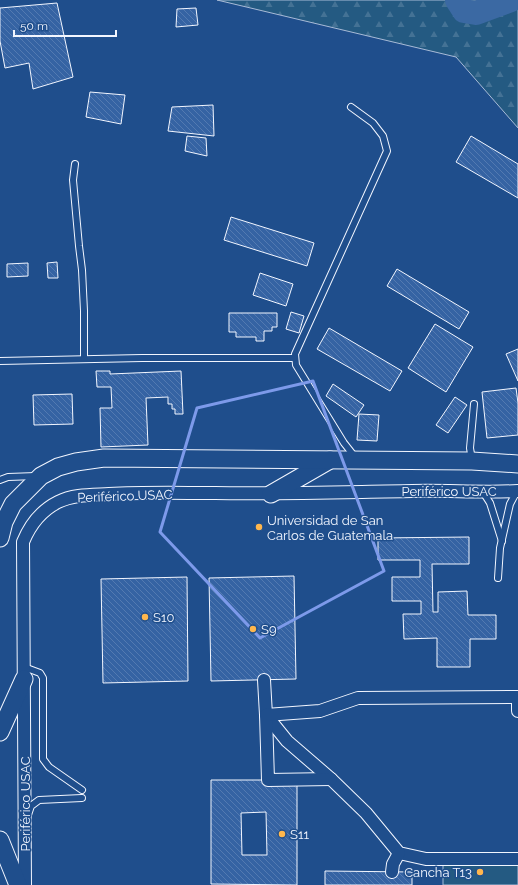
<svg xmlns="http://www.w3.org/2000/svg" width="518" height="885" font-family="Raleway,sans-serif">
  <defs>
    <pattern id="forest-firs" width="22" height="20" patternUnits="userSpaceOnUse"><rect width="22" height="20" fill="#245a82"/><path d="M5 1l3.5 6h-7zM16 11l3.5 6h-7z" fill="#447295"/></pattern>
    <pattern id="building-back-hatch" width="6" height="6" patternUnits="userSpaceOnUse"><rect width="6" height="6" fill="#3563a3"/><path d="M-1 5l2 2M0 0l6 6M5-1l2 2" fill="none" stroke="#537ab1"/></pattern>
  </defs>
  <rect width="100%" height="100%" fill="#1f4e8c"/>
  <!-- forest -->
  <polygon fill="url(#forest-firs)" stroke="#a8bbd7" points="217,0 518,0 518,128 456,57"/>
  <!-- pitch -->
  <rect fill="#245a82" stroke="#a8bbd7" x="443" y="859" width="75" height="26"/>
  <g fill="none" stroke-linecap="round" stroke-linejoin="round">
    <!-- river -->
    <polyline stroke="#3b69a3" stroke-width="24" points="457,0 464,11 476,13 511,0"/>
  </g>
  <!-- building -->
  <g fill="url(#building-back-hatch)" stroke="#f2f6ff" fill-rule="evenodd">
    <polygon points="57,3 73,77 33,89 29,63 5,68 0,41 0,8"/>
    <polygon points="196,8 198,25 176,27 177,9"/>
    <polygon points="90,92 125,95 121,124 86,117"/>
    <polygon points="213,105 214,136 168,131 172,107"/>
    <polygon points="187,136 206,138 207,156 185,151"/>
    <polygon points="471,136 518,164 518,198 456,162"/>
    <polygon points="231,217 314,243 307,266 224,240"/>
    <polygon points="57,262 58,278 48,278 47,263"/>
    <polygon points="28,263 28,276 7,277 7,264"/>
    <polygon points="397,269 469,312 459,329 387,286"/>
    <polygon points="260,273 293,284 286,306 253,295"/>
    <polygon points="291,312 304,316 299,333 286,329"/>
    <polygon points="229,313 277,313 277,327 272,327 272,331 264,331 264,341 256,341 256,337 236,337 236,332 229,332"/>
    <polygon points="435,324 473,347 446,392 408,368"/>
    <polygon points="329,328 402,371 390,391 317,349"/>
    <polygon points="518,349 518,381 506,354"/>
    <polygon points="96,371 110,371 110,374 181,371 183,414 175,414 175,409 172,409 172,404 168,404 168,397 146,398 148,445 101,447 100,408 112,408 111,387 97,387"/>
    <polygon points="333,384 364,405 356,417 326,396"/>
    <polygon points="516,388 518,403 518,435 487,438 482,392"/>
    <polygon points="72,394 73,424 34,425 33,395"/>
    <polygon points="455,397 467,405 448,433 436,425"/>
    <polygon points="359,414 379,415 377,441 357,440"/>
    <polygon points="469,537 469,564 432,564 433,612 438,612 438,592 467,591 468,615 496,615 496,639 470,639 470,667 437,667 437,638 404,639 403,614 421,614 421,601 392,601 392,577 420,577 420,560 378,560 378,538"/>
    <polygon points="294,576 296,679 211,681 209,578"/>
    <polygon points="187,577 188,681 103,683 101,579"/>
    <path d="M 211,780 L 297,780 L 297,885 L 211,884 ZM 266,812 L 267,855 L 242,855 L 241,813 Z"/>
    <polygon points="325,871 412,872 412,885 325,885"/>
  </g>
  <g fill="none" stroke-linecap="round" stroke-linejoin="round">
    <!-- lane casing -->
    <g stroke="#f2f6ff" stroke-width="8">
      <g id="lane">
        <polyline points="351,107 373,123 383,136 387,151 295,354 296,365 344,443 355,457"/>
        <polyline points="75,164 73,180 79,246 82,270 84,311 84,359"/>
        <polyline points="0,361 142,358 295,358"/>
        <polyline points="472,460 470,448 474,404"/>
        <polyline points="0,480 8,477 36,476"/>
        <polyline points="483,492 490,503 502,541"/>
        <polyline points="498,578 500,548 510,504 517,491"/>
        <polyline points="24,667 40,673 43,678 43,759 49,767 82,790"/>
        <polyline points="28,815 31,806 39,800 82,798"/>
      </g>
    </g>
    <!-- street casing -->
    <g stroke="#f2f6ff" stroke-width="14">
      <g id="street">
        <polyline points="264,680 266,715 287,741 331,779 366,813 399,853 426,859 518,859"/>
        <polyline points="331,779 268,780 266,715 320,711 358,698 518,697 518,711"/>
        <polyline points="392,872 393,864 399,853"/>
        <path d="M 25,885 L 23,542 C 30,525 42,510 58,502 C 74,494 93,495 109,494 C 144,492 180,493 215,493 C 281,494 346,492 412,491 C 447,490 483,493 518,491"/>
      </g>
    </g>
    <!-- secondary casing -->
    <g stroke="#f2f6ff" stroke-width="19">
      <g id="secondary">
        <polyline points="271,494 330,460"/>
        <polyline points="0,538 4,522 13,504 41,476 58,467 76,462 104,458 472,461 518,464"/>
        <polyline points="0,732 24,679"/>
        <polyline points="0,840 18,885"/>
      </g>
    </g>
    <!-- lane -->
    <use href="#lane" stroke="#1f4e8c" stroke-width="6"/>
    <!-- street -->
    <use href="#street" stroke="#1f4e8c" stroke-width="12"/>
    <!-- secondary -->
    <use href="#secondary" stroke="#1f4e8c" stroke-width="17"/>
  </g>
  <!-- marked area -->
  <path fill="none" stroke="#7d9aea" stroke-width="3" stroke-linejoin="round" d="M 313,381 L 384,571 L 260,638 L 160,532 L 197,408 Z"/>
  <!-- markers -->
  <g fill="#ffb74d" stroke="#1f4e8c" stroke-width="1.5">
    <circle cx="259" cy="527" r="4"/>
    <circle cx="145" cy="617" r="4"/>
    <circle cx="253" cy="629" r="4"/>
    <circle cx="282" cy="834" r="4"/>
    <circle cx="480" cy="872" r="4"/>
  </g>
  <g text-anchor="middle" dominant-baseline="central" stroke-width="3" stroke-linejoin="round" paint-order="stroke">
    <!-- street labels -->
    <g font-size="13" fill="#f2f6ff" stroke="#1f4e8c">
      <text x="449" y="491">Periférico USAC</text>
      <text transform="translate(125 496) rotate(-2)">Periférico USAC</text>
      <text transform="translate(25 804) rotate(-90)">Periférico USAC</text>
    </g>
    <!-- poi labels -->
    <g font-size="13" fill="#f2f6ff" stroke="#1f4e8c" text-anchor="start">
      <text x="267" y="520">Universidad de San<tspan x="267" dy="15">Carlos de Guatemala</tspan></text>
      <text x="153" y="617">S10</text>
      <text x="261" y="629">S9</text>
      <text x="290" y="834">S11</text>
      <text x="472" y="872" text-anchor="end">Cancha T13</text>
    </g>
  </g>
  <!-- scale -->
  <path d="M14 30v6h102v-6" fill="none" stroke="#f2f6ff" stroke-width="2"/>
  <text x="20" y="30" font-size="12" fill="#f2f6ff" stroke="#1f4e8c" stroke-width="3" paint-order="stroke">50 m</text>
</svg>
